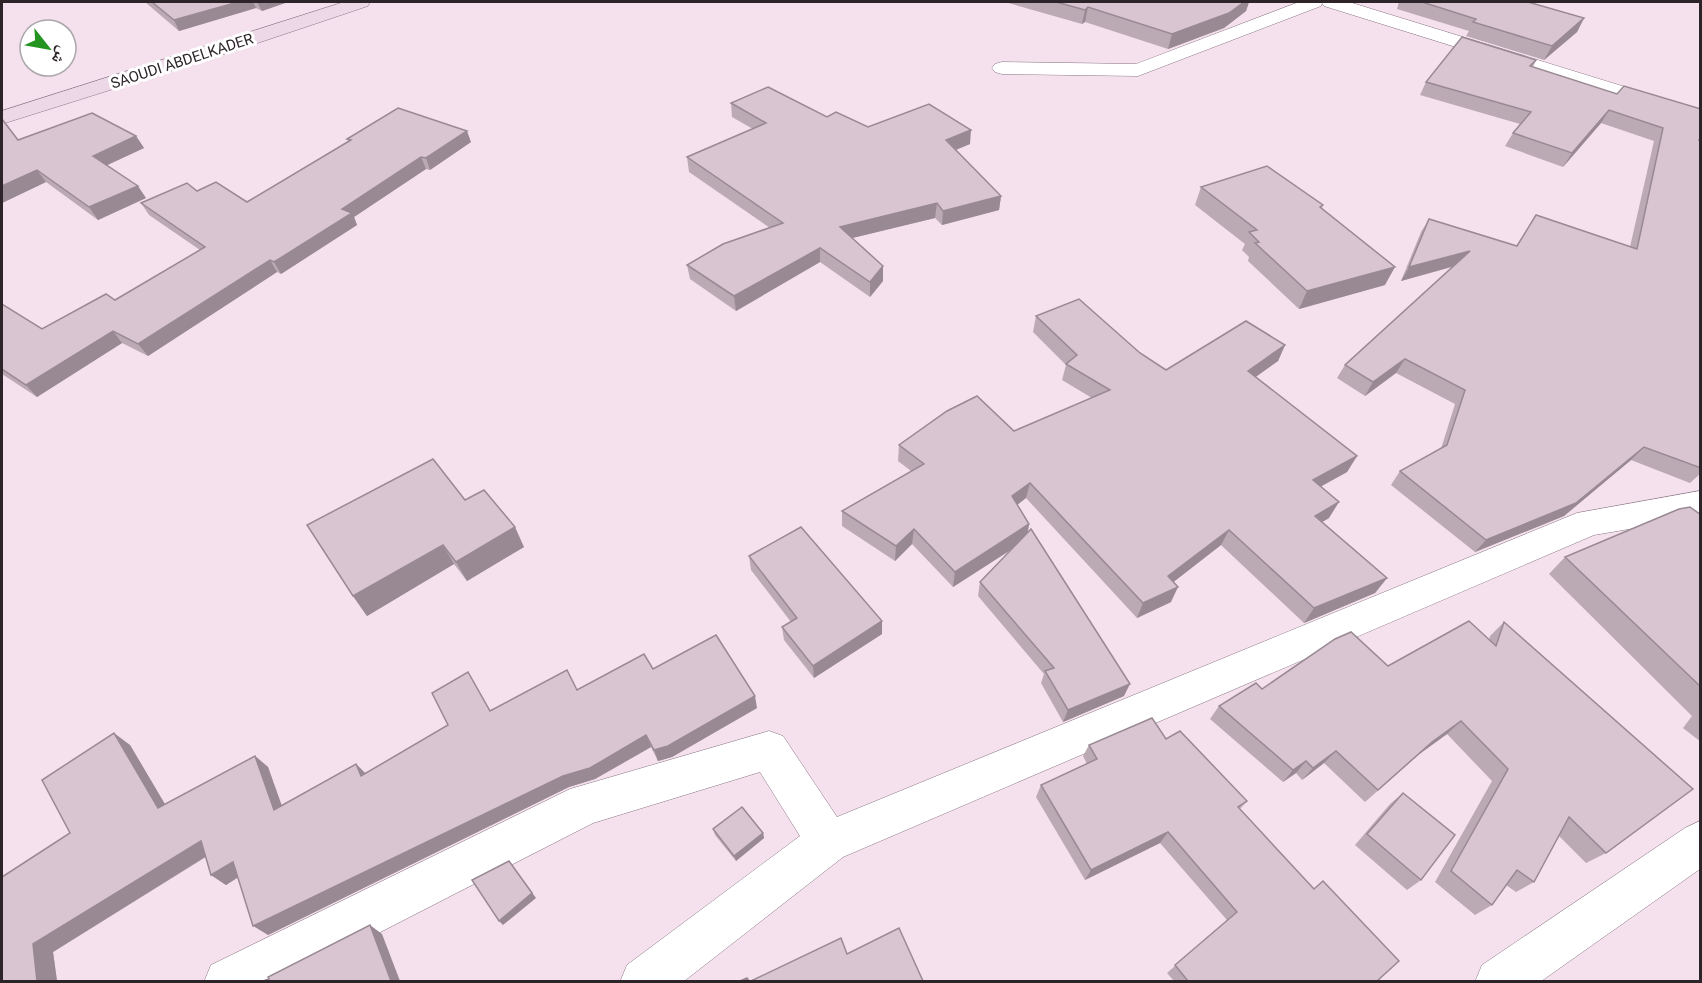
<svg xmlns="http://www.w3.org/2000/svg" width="1702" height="983" font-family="Roboto,'Noto Naskh Arabic',sans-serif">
  <rect width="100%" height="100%" fill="#f5e0ee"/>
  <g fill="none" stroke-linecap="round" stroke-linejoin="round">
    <!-- minor casing -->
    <g stroke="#8a7784" stroke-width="1">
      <g id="minor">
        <polygon points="1299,2 1349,2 1700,110 1700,123 1324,6 1322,3 1321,6 1138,76 1002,74 995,72 992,68 995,64 1002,62 1136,64"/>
        <polygon points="1700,491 1700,517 1594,535 843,857 683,982 620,982 627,965 800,836 760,772 593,823 283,982 204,982 211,965 570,789 769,731 783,736 837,817 1577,513"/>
        <polygon points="1700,821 1700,869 1540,982 1475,982 1482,965 1685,828"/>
      </g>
    </g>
    <!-- secondary casing -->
    <g stroke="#8a7784" stroke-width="1">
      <polygon id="secondary" points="344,2 370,2 368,6 234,51 2,124 2,111"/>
    </g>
    <!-- minor -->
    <use href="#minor" fill="#fff" fill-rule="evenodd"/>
    <!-- secondary -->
    <use href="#secondary" fill="#ecd8e6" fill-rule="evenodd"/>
  </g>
  <!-- wall -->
  <g fill="#bba9b4">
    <polygon points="145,2 288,2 262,11 256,8 179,31"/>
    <polygon points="1005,2 1249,2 1246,11 1224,28 1168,49 1085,22 1082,24"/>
    <polygon points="1399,2 1528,2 1584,18 1577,32 1544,60 1466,36 1469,31 1397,9"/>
    <polygon points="1536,60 1533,67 1701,140 1701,473 1690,483 1631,460 1564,516 1475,552 1391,485 1400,471 1441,449 1455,404 1396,373 1365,396 1337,378 1345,365 1452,267 1401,281 1421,232 1429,219 1517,246 1536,215 1630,247 1654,141 1601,123 1563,167 1505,146 1513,133 1520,124 1420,95 1426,82"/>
    <polygon points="731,103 827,117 868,127 970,144 956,150 1001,196 999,210 942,225 935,218 852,238 883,266 883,281 870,297 820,262 736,311 690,279 687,265 770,228 689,172 687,157 753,129 732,117"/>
    <polygon points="2,119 18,140 136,136 144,148 107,165 146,198 98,220 46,182 2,203"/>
    <polygon points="347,139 471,142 430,170 426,169 354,217 357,225 281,274 277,272 148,356 122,343 37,397 2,374 2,304 42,329 115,300 200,250 149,215 141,203 247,202 348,141"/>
    <polygon points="1201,187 1323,205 1322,208 1385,285 1299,309 1248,261 1249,257 1242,250 1245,244 1195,205"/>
    <polygon points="1036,316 1140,353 1166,370 1285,345 1278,361 1256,377 1357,456 1347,472 1320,486 1329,518 1322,522 1387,578 1375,593 1304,623 1221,545 1173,582 1171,602 1137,618 1026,498 1017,505 1029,524 1028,532 1124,696 1063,722 1041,683 1044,674 978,596 980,582 1012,549 953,587 912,544 895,561 842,526 842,511 911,471 898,461 899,445 1014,431 1092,398 1062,380 1066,365 1033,332"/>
    <polygon points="465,500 524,547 467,581 454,564 367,616 353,596"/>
    <polygon points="1701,515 1701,742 1683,728 1692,716 1549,574 1565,557"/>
    <polygon points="749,556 882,621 882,634 814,678 784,640 782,627 791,622 751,570"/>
    <polygon points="1504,622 1606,853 1586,863 1559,836 1534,882 1516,892 1506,885 1492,905 1475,915 1435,882 1492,781 1447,734 1418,755 1365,802 1324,763 1302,780 1296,773 1283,782 1210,719 1219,706 1262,689 1388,666 1489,640 1490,636"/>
    <polygon points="653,669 757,708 672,757 658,761 651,747 595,779 569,787 268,935 238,877 226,885 211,875 206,857 53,952 57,981 2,981 70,833 130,745 165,804 255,756 268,767 281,805 356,764 365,773 448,725 468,672 490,710 577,690"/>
    <polygon points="1166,739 1247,801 1240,809 1377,981 1174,981 1167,973 1227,920 1160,843 1085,880 1036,797 1041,785 1087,764 1083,756 1089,745"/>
    <polygon points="1403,793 1421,880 1407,890 1355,845 1390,804"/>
    <polygon points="713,829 763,833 764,838 736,861 715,835"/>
  </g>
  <!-- shaded-wall -->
  <g fill="#988992">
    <polygon points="238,2 253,2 256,8 179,31 174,20"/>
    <polygon points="257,2 288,2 262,11"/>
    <polygon points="1244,2 1249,2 1246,11 1224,28 1168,49 1172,34"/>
    <polygon points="1088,7 1085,22 1082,24 1085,10"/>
    <polygon points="1584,18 1577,32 1544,60 1552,46"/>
    <polygon points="1609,110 1601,123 1563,167 1572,153"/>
    <polygon points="971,130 970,144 945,154 946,140"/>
    <polygon points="467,131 471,142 430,170 426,158"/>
    <polygon points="136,136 144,148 101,168 93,156"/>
    <polygon points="421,157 426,169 354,217 357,225 281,274 274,262 342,209"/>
    <polygon points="37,170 46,182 2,203 2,186"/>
    <polygon points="138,186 146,198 98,220 89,207"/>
    <polygon points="1001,196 999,210 942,225 943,211"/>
    <polygon points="937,203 935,218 840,241 840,227"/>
    <polygon points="820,248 820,262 736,311 734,296"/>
    <polygon points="1470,251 1461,264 1401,281 1409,267"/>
    <polygon points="270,260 277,272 148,356 138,344"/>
    <polygon points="883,266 883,281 870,297 870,282"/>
    <polygon points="1395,267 1385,285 1299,309 1307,291"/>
    <polygon points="113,331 122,343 37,397 26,385"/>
    <polygon points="1285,345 1278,361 1241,387 1248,371"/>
    <polygon points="1405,359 1396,373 1365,396 1373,382"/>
    <polygon points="1644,447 1631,460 1564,516 1475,552 1486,540"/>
    <polygon points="1357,456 1347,472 1304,496 1313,480"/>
    <polygon points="1030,483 1026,498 1008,512 1012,496"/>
    <polygon points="1339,502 1329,518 1305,532 1315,516"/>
    <polygon points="1029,524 1026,540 953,587 955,572"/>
    <polygon points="515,527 524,547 467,581 456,562"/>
    <polygon points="914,529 912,544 895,561 896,546"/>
    <polygon points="1229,530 1221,545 1162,591 1168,576"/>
    <polygon points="443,545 454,564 367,616 353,596"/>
    <polygon points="1387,578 1375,593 1304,623 1314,608"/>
    <polygon points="1178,587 1171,602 1137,618 1143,603"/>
    <polygon points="882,621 882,634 814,678 813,666"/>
    <polygon points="1130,684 1124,696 1063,722 1068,710"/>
    <polygon points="755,696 757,708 672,757 658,761 654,750"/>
    <polygon points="1461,721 1447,734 1418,755 1365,802 1432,742"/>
    <polygon points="114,733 130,745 173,818 158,808"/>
    <polygon points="646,735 651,747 595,779 569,787 268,935 253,926"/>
    <polygon points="1336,751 1324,763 1302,780 1313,768"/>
    <polygon points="255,756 268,767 287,820 274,810"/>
    <polygon points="1306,761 1296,773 1283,782 1293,770"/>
    <polygon points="356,764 367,775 361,776"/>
    <polygon points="1168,832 1160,843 1085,880 1091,870"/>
    <polygon points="763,833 764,838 736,861 734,856"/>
    <polygon points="201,841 216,850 53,952 57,981 37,981 33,944"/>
    <polygon points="509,861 536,898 503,925 499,921"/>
    <polygon points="233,862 248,871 226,885 211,875"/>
    <polygon points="370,925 382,934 400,981 391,981"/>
  </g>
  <!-- building -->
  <g fill="#d9c4d1" stroke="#988992" stroke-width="1.5">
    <polygon points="152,2 238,2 174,20"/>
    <polygon points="1056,2 1244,2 1229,13 1172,34 1088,7 1085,10"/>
    <polygon points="1422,2 1528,2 1584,18 1552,46 1473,22 1476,19"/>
    <polygon points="1462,37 1536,60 1530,66 1617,94 1624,86 1701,109 1701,136 1699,140 1701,140 1701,468 1644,447 1576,503 1486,540 1400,471 1447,445 1465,390 1405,359 1373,382 1345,365 1470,251 1409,267 1429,219 1517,246 1536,215 1637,249 1663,128 1609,110 1572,153 1513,133 1531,112 1426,82"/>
    <polygon points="768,87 827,117 836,112 868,127 929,104 971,130 946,140 1001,196 943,211 937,203 840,227 883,266 870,282 820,248 734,296 687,265 723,244 783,223 687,157 766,123 731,103"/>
    <polygon points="398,108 467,131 426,158 421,157 342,209 352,213 274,262 270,260 138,344 113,331 26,385 2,369 2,304 42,329 106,294 115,300 205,247 141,203 187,183 197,191 216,182 247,202 351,140 347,139"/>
    <polygon points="92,113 136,136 93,156 138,186 89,207 37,170 2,186 2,119 18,140"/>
    <polygon points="1267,166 1323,205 1320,207 1395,267 1307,291 1255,243 1259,242 1249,232 1257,230 1201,187"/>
    <polygon points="1079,299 1140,353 1166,370 1246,321 1285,345 1248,371 1357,456 1313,480 1339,502 1315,516 1387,578 1314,608 1229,530 1168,576 1178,587 1143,603 1030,483 1012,496 1029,524 955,572 914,529 896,546 842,511 924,464 899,445 947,411 977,396 1014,431 1110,390 1066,364 1077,355 1036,316"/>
    <polygon points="433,459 465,500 484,490 515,527 456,562 443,545 353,596 307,525"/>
    <polygon points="1690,507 1701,515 1701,687 1565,557 1679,509"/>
    <polygon points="801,527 882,621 813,666 782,627 797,618 749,556"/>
    <polygon points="1031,529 1130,684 1068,710 1045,671 1054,668 980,582"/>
    <polygon points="1469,621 1496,646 1504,622 1693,789 1606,853 1569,817 1534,882 1517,870 1492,905 1451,871 1508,769 1461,721 1432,742 1378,790 1336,751 1313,768 1306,761 1293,770 1219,706 1256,683 1262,689 1335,639 1351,632 1388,666"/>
    <polygon points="716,635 755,696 668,746 654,750 646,735 590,768 563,776 253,926 233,862 211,875 201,841 33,944 37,981 2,981 2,877 70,833 42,780 114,733 158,808 255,756 274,810 356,764 361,776 448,725 432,693 468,672 490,711 567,670 577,690 644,654 653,669"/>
    <polygon points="1152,718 1166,739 1180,731 1247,801 1238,807 1314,889 1323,881 1399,961 1377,981 1188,981 1175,965 1237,912 1168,832 1091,870 1041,785 1097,759 1089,745"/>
    <polygon points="1403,793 1455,835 1421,880 1367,834"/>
    <polygon points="742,807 763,833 734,856 713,829"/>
    <polygon points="509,861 532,893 499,921 472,880"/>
    <polygon points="370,925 391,981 263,981 269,979 268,977"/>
    <polygon points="899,928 923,981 751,981 841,938 847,954"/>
    <polygon points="747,978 749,981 740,981"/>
  </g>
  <g text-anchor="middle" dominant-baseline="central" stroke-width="6" stroke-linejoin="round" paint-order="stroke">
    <!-- far-street labels -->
    <g font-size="15" fill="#2c2429" stroke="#fff">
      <text transform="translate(182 61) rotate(-18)">SAOUDI ABDELKADER</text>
    </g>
  </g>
  <!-- border -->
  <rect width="1702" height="983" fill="none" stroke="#2c2429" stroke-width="6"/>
  <!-- north arrow -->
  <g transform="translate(48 48) rotate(121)"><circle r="28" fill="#ffffff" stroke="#aba7a9" stroke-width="1.5"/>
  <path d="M0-4.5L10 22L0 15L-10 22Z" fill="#239420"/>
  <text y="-9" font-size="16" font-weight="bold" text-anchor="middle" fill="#2c2429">ش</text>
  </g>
</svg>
